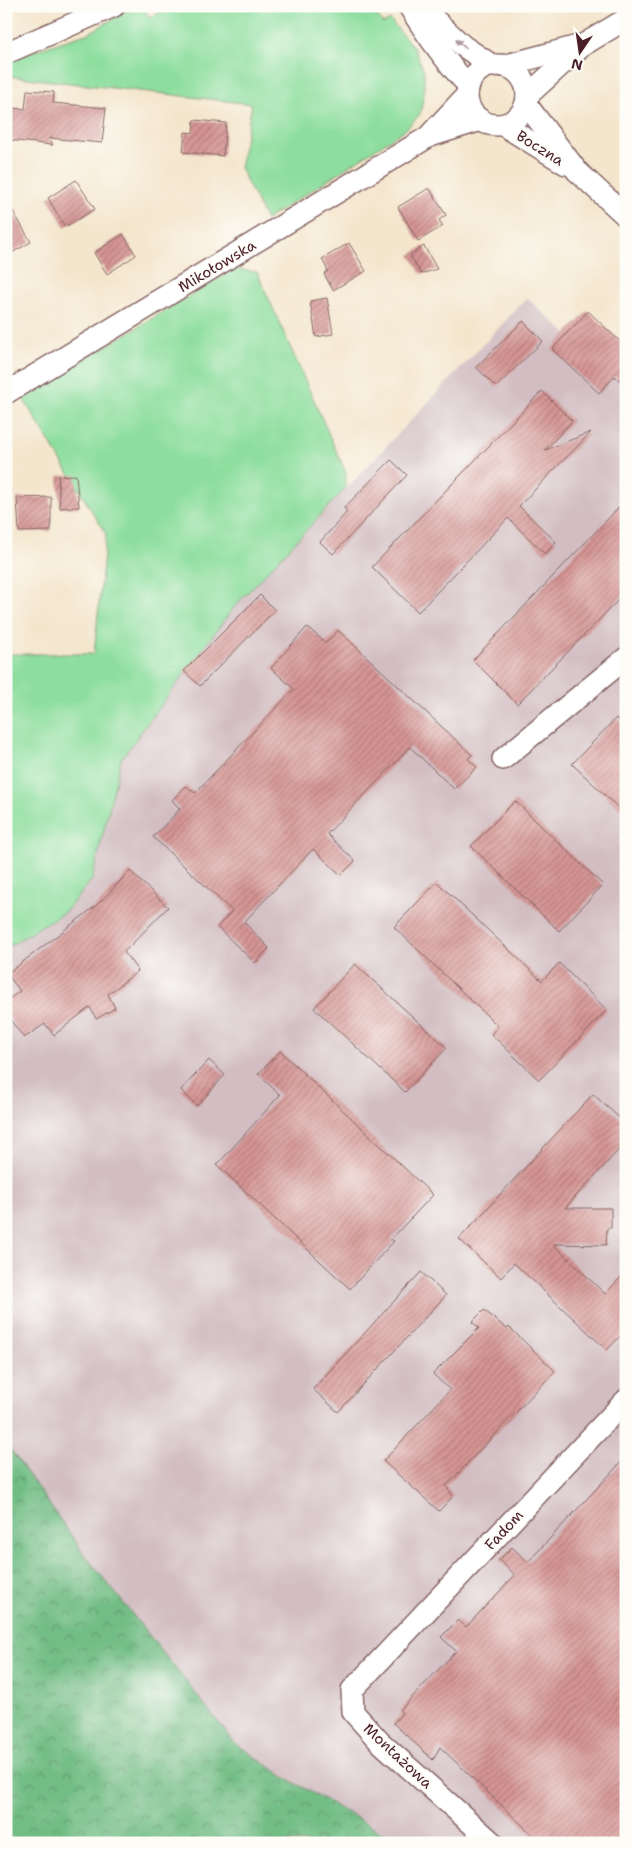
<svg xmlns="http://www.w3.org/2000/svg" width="632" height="1849" font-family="'Shantell Sans',sans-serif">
  <defs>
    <pattern id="forest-crowns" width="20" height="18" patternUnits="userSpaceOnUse" patternTransform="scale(1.25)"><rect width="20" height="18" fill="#72bd85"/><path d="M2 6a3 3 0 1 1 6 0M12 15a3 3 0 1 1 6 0" fill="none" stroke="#60996d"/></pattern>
    <pattern id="building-hatch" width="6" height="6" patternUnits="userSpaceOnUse" patternTransform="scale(1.25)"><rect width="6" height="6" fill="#d59594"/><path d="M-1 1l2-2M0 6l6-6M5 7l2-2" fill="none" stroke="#af7979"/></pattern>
  </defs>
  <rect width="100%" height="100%" fill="#fdfcf7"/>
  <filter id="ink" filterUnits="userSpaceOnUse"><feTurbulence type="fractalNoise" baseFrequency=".02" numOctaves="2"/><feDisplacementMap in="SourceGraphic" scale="10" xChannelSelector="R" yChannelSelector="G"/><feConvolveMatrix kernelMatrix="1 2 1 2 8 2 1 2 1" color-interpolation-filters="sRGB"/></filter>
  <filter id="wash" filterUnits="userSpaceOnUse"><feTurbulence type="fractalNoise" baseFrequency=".0096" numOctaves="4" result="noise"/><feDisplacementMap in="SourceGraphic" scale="20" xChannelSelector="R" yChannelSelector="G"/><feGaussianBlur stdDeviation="1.12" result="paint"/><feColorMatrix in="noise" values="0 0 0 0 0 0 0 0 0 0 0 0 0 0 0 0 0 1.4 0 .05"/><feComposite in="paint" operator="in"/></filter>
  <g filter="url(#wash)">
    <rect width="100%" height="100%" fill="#f4e6cd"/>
    <!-- industrial -->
    <polygon fill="#d2bec2" points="527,298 626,387 626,1843 401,1843 285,1778 235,1743 85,1555 6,1443 6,948 66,911 92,880 121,759 234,607"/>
    <!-- green -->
    <g fill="#8dde9e" stroke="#6c7e64">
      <polygon points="135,6 142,6 150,18 171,6 370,6 383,24 390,20 414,48 424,71 424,94 420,114 406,129 266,220 240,168 252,104 9,76 12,58 89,33"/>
      <polygon points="234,269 257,272 346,473 345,489 234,607 121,759 92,880 66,911 6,948 6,654 94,654 106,534 22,397"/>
    </g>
    <!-- forest -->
    <polygon fill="url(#forest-crowns)" stroke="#5e6e58" points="6,1443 85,1555 235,1743 286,1778 401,1843 6,1843"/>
    <g id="blocks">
      <!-- building -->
      <g fill="url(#building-hatch)">
        <polygon points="27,90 54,92 53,103 106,108 102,143 49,138 53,145 9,140 12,108 25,109"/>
        <polygon points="194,120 226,123 223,156 183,152 185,132 193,133"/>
        <polygon points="76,180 95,209 65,227 48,198"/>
        <polygon points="429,188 446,215 439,220 443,226 418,241 398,207"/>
        <polygon points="6,199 31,242 6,256"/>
        <polygon points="123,234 136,255 107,274 94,253"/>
        <polygon points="349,243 366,271 333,290 324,274 328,271 322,259"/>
        <polygon points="424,246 437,269 421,274 410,255"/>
        <polygon points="327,298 333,334 316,337 310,301"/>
        <polygon points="588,311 626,347 626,387 615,376 599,393 552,349"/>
        <polygon points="523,321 543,341 496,387 476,367"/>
        <polygon points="542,391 572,421 545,450 591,432 519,506 556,542 545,554 508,518 418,612 372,567"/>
        <polygon points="391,460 407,475 333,554 320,542 347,512 344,508"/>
        <polygon points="76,475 79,507 60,508 58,476"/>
        <polygon points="51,497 51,531 19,532 17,498"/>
        <polygon points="626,500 626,592 517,704 473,660"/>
        <polygon points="260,595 275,610 200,686 184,671"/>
        <polygon points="307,627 326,643 338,630 472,755 468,759 477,767 454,789 410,747 327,834 355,861 341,875 313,849 244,922 269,948 255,963 217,927 232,911 153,837 180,809 172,800 186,786 195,793 294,689 271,668"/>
        <polygon points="616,718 626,727 626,815 572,764"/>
        <polygon points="515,801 603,885 559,931 471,846"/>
        <polygon points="130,871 168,907 124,952 138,971 108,994 115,1008 96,1019 90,1007 54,1035 45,1024 24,1038 6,1014 6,1001 20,991 7,974 97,905"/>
        <polygon points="437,882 542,981 559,963 607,1010 539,1080 491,1034 498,1026 394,927"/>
        <polygon points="355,964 447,1048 405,1092 314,1008"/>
        <polygon points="280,1051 433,1195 391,1239 394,1241 350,1289 217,1165 280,1095 258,1074"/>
        <polygon points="209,1060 225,1075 197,1106 181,1090"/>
        <polygon points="593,1094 626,1124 626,1142 565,1208 611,1208 611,1228 607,1228 606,1245 553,1244 605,1294 626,1272 626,1330 607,1350 514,1263 501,1278 459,1239"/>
        <polygon points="421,1272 446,1295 338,1412 313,1389"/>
        <polygon points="484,1310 507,1329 509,1327 555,1371 446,1486 453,1496 439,1511 383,1461 450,1390 433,1374 479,1328 472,1322"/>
        <polygon points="626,1457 626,1843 541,1843 440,1747 433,1760 393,1723 402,1713 400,1710 456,1651 441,1637 458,1620 466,1627 515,1575 499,1560 512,1547 528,1562"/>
      </g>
    </g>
  </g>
  <g filter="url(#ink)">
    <use href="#blocks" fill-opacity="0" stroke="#866564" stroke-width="1"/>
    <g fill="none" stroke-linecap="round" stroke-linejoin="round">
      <!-- minor casing -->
      <g stroke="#866564" stroke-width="24">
        <g id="minor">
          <path d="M 409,6 C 426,34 446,62 469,86"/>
          <polyline points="416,6 433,18 463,46 493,66"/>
          <polyline points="6,53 114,6"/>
          <circle cx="497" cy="95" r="30"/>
          <polyline points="503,66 578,46"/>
          <polyline points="527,96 583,45 626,19"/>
          <polyline points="526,104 577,171 626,216"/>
          <polyline points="503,125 566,164"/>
          <polyline points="430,136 481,120"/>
          <polyline points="6,393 428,137 467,95"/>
          <polyline points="503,759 626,658"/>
          <polyline points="493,1843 380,1742 353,1712 352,1690 626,1400"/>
        </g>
      </g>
      <!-- minor -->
      <use href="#minor" stroke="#fff" stroke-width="21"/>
    </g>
    <!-- one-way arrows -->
    <defs><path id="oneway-solid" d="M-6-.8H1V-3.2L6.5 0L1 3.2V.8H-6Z" transform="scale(1.25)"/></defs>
    <use fill="#ae9aa0" href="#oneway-solid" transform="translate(461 44) rotate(-140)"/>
  </g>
  <g text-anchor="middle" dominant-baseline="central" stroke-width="4" stroke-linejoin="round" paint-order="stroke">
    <!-- street labels -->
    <g font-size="15" fill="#4a1f2b" stroke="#fdfcf7">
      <text transform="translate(540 148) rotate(32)">Boczna</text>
      <text transform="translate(217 266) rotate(-31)">Mikołowska</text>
      <text transform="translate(504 1530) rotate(-47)">Fadom</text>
      <text transform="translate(398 1756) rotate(43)">Montażowa</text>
    </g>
  </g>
  <!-- margin -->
  <rect width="632" height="1849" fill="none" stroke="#fdfcf7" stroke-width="25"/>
  <!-- north arrow -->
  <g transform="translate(580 52) rotate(193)" stroke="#fdfcf7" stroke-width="4" paint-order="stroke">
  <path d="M0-4L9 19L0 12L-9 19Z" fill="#4a1f2b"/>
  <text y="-8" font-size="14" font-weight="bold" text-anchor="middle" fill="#4a1f2b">N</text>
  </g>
</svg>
